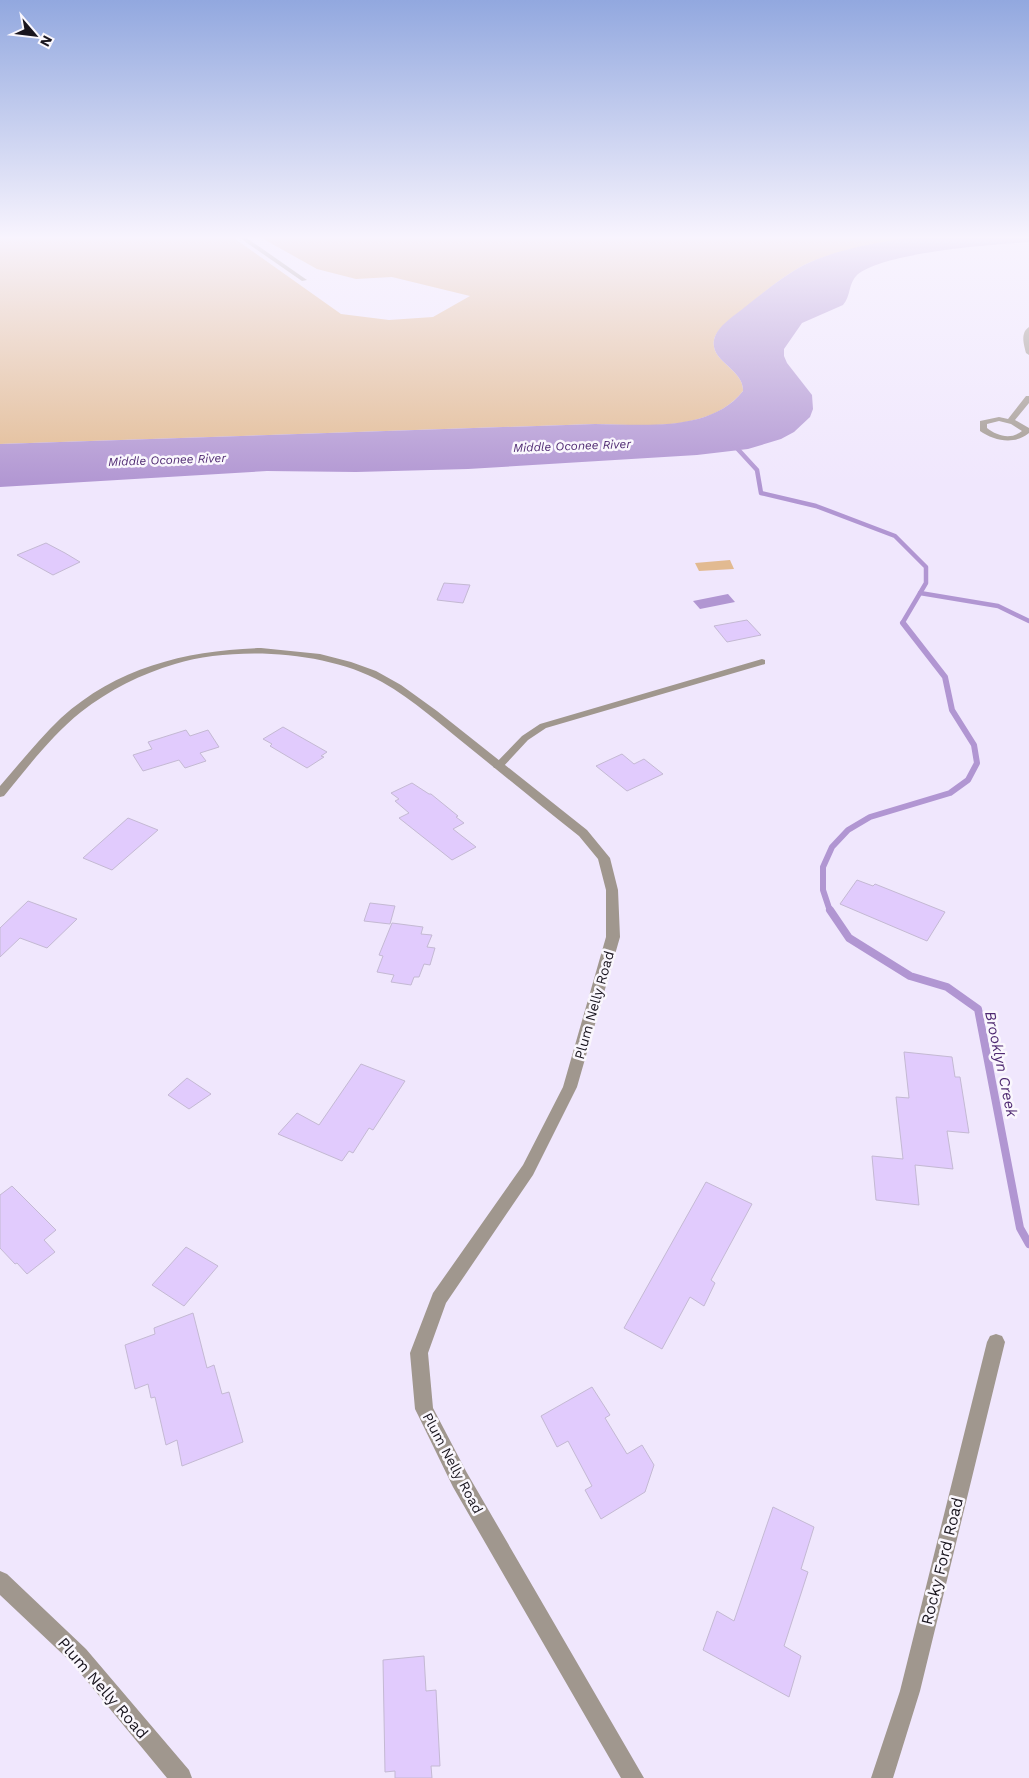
<svg xmlns="http://www.w3.org/2000/svg" width="1029" height="1778" font-family="'Work Sans',sans-serif">
  <rect width="100%" height="100%" fill="#f0e7fd"/>
  <!-- green -->
  <g fill="#e2ba91">
    <path d="M 0,236 L 231,236 L 341,314 L 389,320 L 433,317 L 470,296 L 392,277 L 356,279 L 317,269 L 258,236 L 919,236 C 886,242 834,250 804,265 C 783,276 763,293 745,308 C 735,316 717,327 714,340 C 710,362 744,369 743,391 C 710,433 642,425 595,424 L 0,444 Z"/>
    <polygon points="730,560 734,569 699,571 695,563"/>
  </g>
  <!-- water -->
  <g fill="#b196d2">
    <path d="M 919,236 L 1029,236 L 1029,242 C 991,245 884,252 857,275 C 848,284 851,296 843,305 L 802,323 L 784,349 L 784,356 L 787,363 L 812,395 L 813,409 L 810,417 L 794,432 L 781,439 L 748,449 L 697,455 L 468,469 L 356,472 L 267,471 L 0,487 L 0,444 L 595,424 C 642,424 710,433 743,391 C 744,369 710,362 714,340 C 717,326 734,316 745,307 C 763,293 783,276 804,265 C 839,248 881,242 919,236 Z"/>
    <polygon points="728,594 735,602 700,609 693,601"/>
  </g>
  <g fill="none" stroke-linecap="round" stroke-linejoin="round">
    <!-- stream-far2 -->
    <g stroke="#b196d2" stroke-width="4.5">
      <polyline points="734,445 757,470 761,493 816,506 895,536 926,567 926,583 903,622 904,624"/>
      <polyline points="920,593 998,606 1029,621"/>
    </g>
    <!-- stream-far1 -->
    <polyline stroke="#b196d2" stroke-width="6" points="830,911 823,890 823,867 832,847 848,830 870,817 950,793 968,780 977,763 974,745 952,710 945,677 903,623"/>
    <!-- stream -->
    <polyline stroke="#b196d2" stroke-width="8" points="830,910 849,938 910,976 947,987 978,1009 1020,1228 1029,1244"/>
  </g>
  <!-- building -->
  <g fill="#e1cbfd" stroke="#c4b9d3">
    <polygon points="46,543 65,553 80,562 53,575 17,555"/>
    <polygon points="444,583 470,585 463,603 437,600"/>
    <polygon points="747,620 761,635 727,642 714,626"/>
    <polygon points="283,727 327,752 321,756 324,757 307,768 270,746 272,744 263,739"/>
    <polygon points="186,730 190,736 208,730 219,747 200,753 206,761 185,768 179,760 143,771 133,755 152,749 148,742"/>
    <polygon points="622,754 634,764 644,759 663,774 627,791 596,766"/>
    <polygon points="412,783 429,794 431,794 458,816 456,817 464,823 453,829 476,847 452,860 399,818 409,813 395,801 399,799 391,793"/>
    <polygon points="128,818 158,830 112,870 83,858"/>
    <polygon points="857,880 873,886 875,884 945,912 927,941 840,904"/>
    <polygon points="28,901 77,919 47,948 20,938 0,957 0,928"/>
    <polygon points="370,903 395,906 390,924 364,921"/>
    <polygon points="392,923 423,927 421,934 432,935 427,947 435,948 430,965 424,964 419,977 414,977 411,985 391,982 394,975 377,972 383,956 379,955"/>
    <polygon points="904,1052 952,1057 955,1077 960,1077 969,1133 947,1131 953,1169 915,1165 919,1205 876,1200 872,1156 903,1159 896,1097 909,1098"/>
    <polygon points="361,1064 405,1081 373,1130 369,1128 353,1153 349,1151 342,1161 278,1134 297,1113 319,1125"/>
    <polygon points="187,1078 211,1094 189,1109 168,1095"/>
    <polygon points="706,1182 752,1204 711,1280 715,1283 704,1306 690,1297 662,1349 624,1328"/>
    <polygon points="12,1186 56,1230 44,1240 55,1252 27,1274 17,1263 15,1264 0,1248 0,1195"/>
    <polygon points="186,1247 218,1266 184,1306 152,1285"/>
    <polygon points="193,1313 207,1368 214,1365 222,1394 229,1392 243,1442 182,1466 177,1440 166,1445 155,1397 151,1398 148,1384 135,1389 125,1345 155,1334 154,1328"/>
    <polygon points="592,1387 610,1415 605,1418 627,1454 642,1445 654,1465 645,1492 601,1519 585,1490 592,1486 568,1441 557,1447 541,1416"/>
    <polygon points="773,1507 814,1527 801,1569 808,1572 784,1646 801,1656 789,1697 703,1650 717,1611 734,1621"/>
    <polygon points="424,1656 426,1691 436,1690 440,1766 431,1766 432,1778 395,1778 395,1771 385,1772 383,1660"/>
  </g>
  <g fill="none" stroke-linecap="round" stroke-linejoin="round">
    <!-- lane -->
    <polygon fill="#a0978e" fill-rule="evenodd" points="762,659 765,660 765,664 546,728 528,740 502,768 494,768 493,766 522,736 540,724"/>
    <!-- street -->
    <g fill="#a0978e" fill-rule="evenodd">
      <polygon points="237,236 244,236 307,280 302,281"/>
      <path d="M 1029,327 L 1029,355 L 1026,353 C 1024,344 1020,333 1029,327 Z"/>
      <path d="M 1026,396 L 1029,396 L 1029,403 L 1015,420 L 1029,428 L 1029,433 C 1015,445 994,441 980,431 L 980,421 L 999,417 L 1008,419 ZM 999,421 L 1011,424 L 1022,431 C 1011,440 997,436 987,428 L 987,424 Z"/>
      <path d="M 261,648 L 320,654 L 351,662 L 376,671 L 401,685 L 437,711 L 587,830 L 610,858 L 618,890 L 620,937 L 577,1087 L 533,1175 L 446,1303 L 428,1353 L 433,1408 L 467,1473 L 644,1778 L 621,1778 L 453,1487 L 418,1415 L 415,1409 L 410,1353 L 433,1293 L 523,1165 L 563,1087 L 606,937 L 606,890 L 598,859 L 579,836 C 542,807 506,777 470,748 C 441,725 414,700 382,682 C 326,651 236,646 175,664 C 141,674 109,690 81,712 C 51,736 28,767 4,796 L 0,797 L 0,786 C 20,763 39,739 61,718 C 117,667 188,650 261,648 Z"/>
      <polygon points="996,1334 1002,1336 1005,1342 920,1691 893,1778 871,1778 900,1691 987,1342 990,1336"/>
      <polygon points="0,1571 7,1574 86,1649 189,1770 192,1778 167,1778 72,1663 0,1595"/>
    </g>
  </g>
  <!-- sky -->
  <linearGradient id="sky" x2="0" y2="1"><stop stop-color="#92a8df"/><stop offset="0.49" stop-color="#f8f4fe"/><stop offset="1" stop-color="#f8f4fe" stop-opacity="0"/></linearGradient>
  <rect width="1029" height="485" fill="url(#sky)"/>
  <g text-anchor="middle" dominant-baseline="central" stroke-width="5" stroke-linejoin="round" paint-order="stroke">
    <!-- far-water labels -->
    <g font-size="12" font-style="italic" fill="#4f2a72" stroke="#faf7fd">
      <text transform="translate(572 446) rotate(-2)">Middle Oconee River</text>
      <text transform="translate(167 460) rotate(-2)">Middle Oconee River</text>
    </g>
    <!-- street labels -->
    <g font-size="14" fill="#19151e" stroke="#faf7fd">
      <text transform="translate(594 1005) rotate(-74)">Plum Nelly Road</text>
      <text transform="translate(453 1463) rotate(62)">Plum Nelly Road</text>
    </g>
    <!-- water labels -->
    <g font-size="15" font-style="italic" fill="#4f2a72" stroke="#faf7fd">
      <text transform="translate(1001 1064) rotate(78)">Brooklyn Creek</text>
    </g>
    <!-- near-street labels -->
    <g font-size="16" fill="#19151e" stroke="#faf7fd">
      <text transform="translate(942 1561) rotate(-76)">Rocky Ford Road</text>
      <text transform="translate(103 1688) rotate(49)">Plum Nelly Road</text>
    </g>
  </g>
  <!-- north arrow -->
  <g transform="translate(35 35) rotate(118)" stroke="#faf7fd" stroke-width="4" paint-order="stroke">
  <path d="M0-4L9 19L0 12L-9 19Z" fill="#19151e"/>
  <text y="-8" font-size="14" font-weight="bold" text-anchor="middle" fill="#19151e">N</text>
  </g>
</svg>
